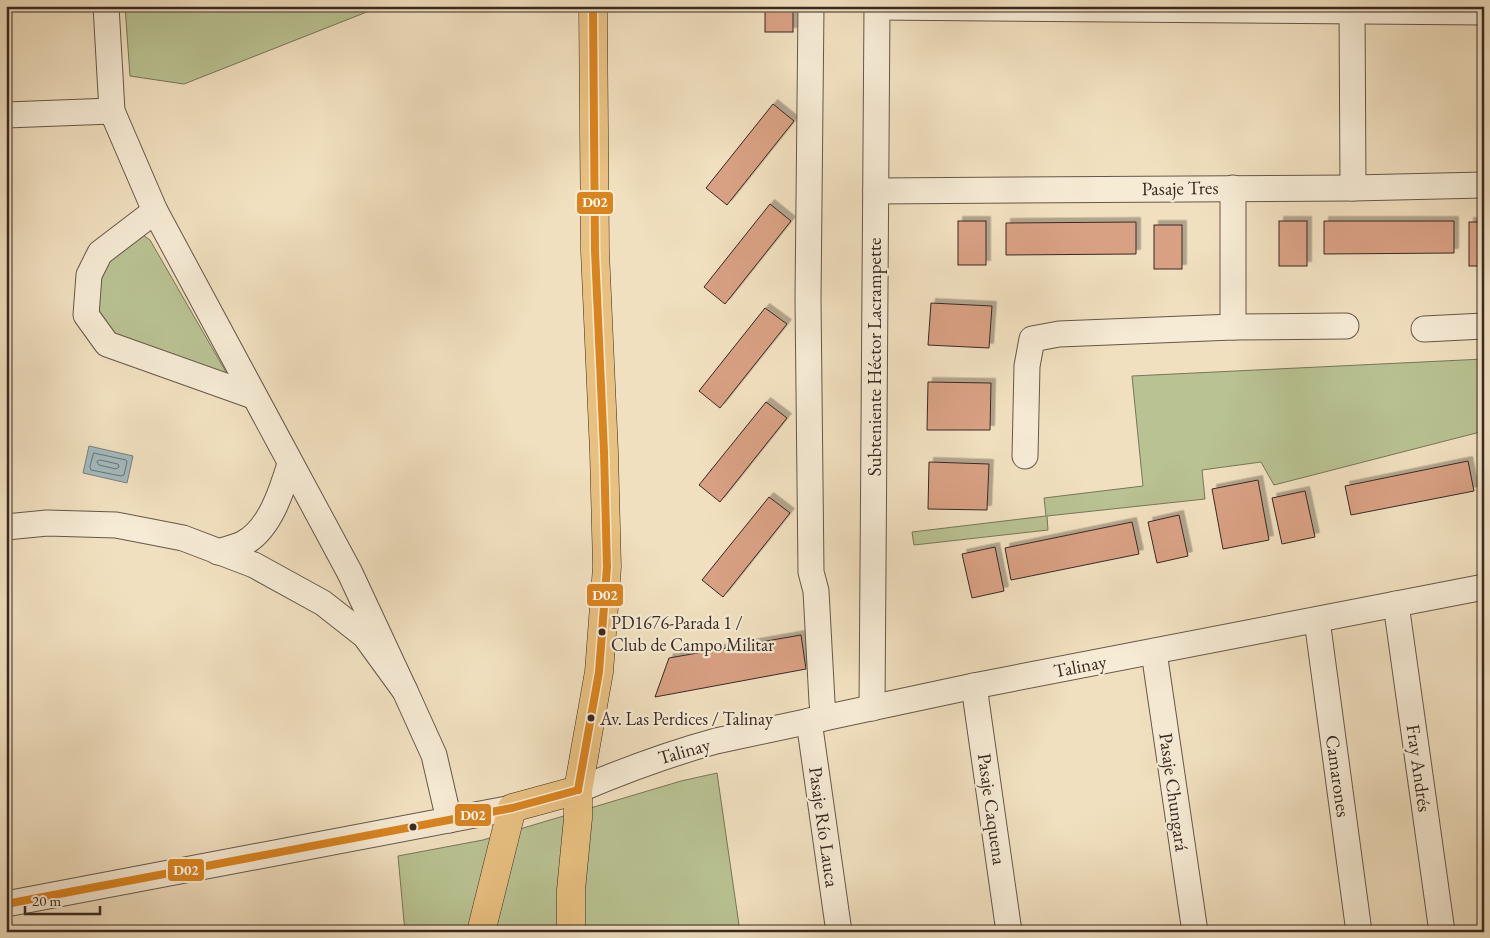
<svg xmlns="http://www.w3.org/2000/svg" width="1490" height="938" font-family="'EB Garamond',serif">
  <defs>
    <filter id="shadow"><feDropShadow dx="4.5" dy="-4.5" stdDeviation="0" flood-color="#0004"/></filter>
  </defs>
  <rect width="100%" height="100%" fill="#f1e0bf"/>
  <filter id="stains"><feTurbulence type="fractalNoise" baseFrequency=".004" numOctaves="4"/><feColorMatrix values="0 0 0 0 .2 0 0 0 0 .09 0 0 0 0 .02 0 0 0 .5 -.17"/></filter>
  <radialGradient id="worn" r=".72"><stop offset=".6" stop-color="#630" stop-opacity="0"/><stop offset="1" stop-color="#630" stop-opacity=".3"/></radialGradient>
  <!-- green -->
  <g fill="#b9c292" stroke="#78765a">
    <polygon points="125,6 382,6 184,84 130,76"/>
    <path d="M 140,233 L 150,240 L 226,372 L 222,376 L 118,337 C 111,330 104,324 100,315 C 96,307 94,293 96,284 C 100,268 127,243 140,233 Z"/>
    <polygon points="1484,359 1484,431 1274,485 1261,462 1202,470 1205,499 1047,516 1048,530 914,545 912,532 1046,516 1044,498 1143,486 1132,376"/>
    <polygon points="717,773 740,932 405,932 398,856 483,840 681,781"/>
  </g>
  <!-- water -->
  <polygon fill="#a2babe" stroke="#788080" points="89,446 133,456 127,483 83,473"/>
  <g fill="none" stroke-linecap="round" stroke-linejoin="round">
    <!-- shore -->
    <g stroke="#6d7270" stroke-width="1">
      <polygon points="94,453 126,460 127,462 124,475 121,476 91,470 90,467"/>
      <polygon points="100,460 118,464 119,467 116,469 99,465 97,462"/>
    </g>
  </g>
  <!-- building -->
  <g fill="#d9a184" stroke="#382923" filter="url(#shadow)">
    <rect x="765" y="6" width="28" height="26"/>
    <polygon points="773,104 794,121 727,205 706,188"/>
    <polygon points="770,204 791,221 725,304 704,287"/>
    <rect x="958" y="221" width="28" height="44"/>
    <rect x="1279" y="221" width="28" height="45"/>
    <polygon points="1324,221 1454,221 1454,253 1324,254"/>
    <polygon points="1136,222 1136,254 1006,255 1006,223"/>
    <rect x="1469" y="222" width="15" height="44"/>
    <rect x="1154" y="225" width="28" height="44"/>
    <polygon points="931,303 992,306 989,348 928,345"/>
    <polygon points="765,308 787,324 720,408 699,391"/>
    <polygon points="928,382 991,383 990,430 927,430"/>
    <polygon points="766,402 787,418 720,502 699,485"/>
    <polygon points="1468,461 1474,491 1351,515 1345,486"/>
    <polygon points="929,462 989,464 987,510 928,509"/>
    <polygon points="1258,480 1269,540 1223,549 1212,489"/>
    <polygon points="1305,491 1315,537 1282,544 1272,498"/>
    <polygon points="769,497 790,513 723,597 702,580"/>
    <polygon points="1179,515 1188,556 1157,563 1148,522"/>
    <polygon points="1132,522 1139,554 1011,580 1005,548"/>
    <polygon points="995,547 1004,591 972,598 962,554"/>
    <polygon points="801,635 806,669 655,697 669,658"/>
  </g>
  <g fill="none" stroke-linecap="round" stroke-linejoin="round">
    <!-- minor casing -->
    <g stroke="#66574a" stroke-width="27">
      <g id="minor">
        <polyline points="106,6 112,111 155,211 350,573 405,691"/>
        <polyline points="811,6 808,299 811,572 816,591 822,702 824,718"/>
        <polyline points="1352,6 1353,188"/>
        <polyline points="877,7 1484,12"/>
        <polyline points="6,115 112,111"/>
        <polyline points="876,191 1353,188 1484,185"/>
        <polyline points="155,211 100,253 89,275 86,315 107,344 253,396"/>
        <polyline points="1233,327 1233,188"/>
        <polyline points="1424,329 1484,326"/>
        <polyline points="1025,456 1027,366 1032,339 1059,334 1233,327 1346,326"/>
        <polyline points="6,527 47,523 116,525 183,538 254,565 323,603 365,636 405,691 434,755 449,820"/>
        <path d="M 218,552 C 226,549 237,547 244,543 C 270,529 282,490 290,464"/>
        <polyline points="1396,604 1442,932"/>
        <polyline points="1317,620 1359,932"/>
        <polyline points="1154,652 1195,932"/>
        <polyline points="974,686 1009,932"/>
        <polyline points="872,708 877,6"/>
        <polyline points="809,721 839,932"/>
        <path d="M 578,790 C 623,771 668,754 716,741 L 974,686 L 1484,587"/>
        <polyline points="6,904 512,808"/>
      </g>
    </g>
    <!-- major casing -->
    <g stroke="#382923" stroke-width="29">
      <g id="major">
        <polyline points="481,932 512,808 578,790"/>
        <polyline points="571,932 571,890 578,818 578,790 599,672 607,567 604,452 595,251 593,6"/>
      </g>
    </g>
    <!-- minor -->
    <use href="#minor" stroke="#f6ebd5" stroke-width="25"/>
    <!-- major -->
    <use href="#major" stroke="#e8c080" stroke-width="28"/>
    <!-- bus-1 casing -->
    <g stroke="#f6ebd5" stroke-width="11">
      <g id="bus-1">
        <polyline points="578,790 599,672 607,567 604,452 595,251 593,6"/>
        <polyline points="6,904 512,808 578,790"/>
      </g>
    </g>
    <!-- bus-1 -->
    <use href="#bus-1" stroke="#da841e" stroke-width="8"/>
  </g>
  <!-- markers -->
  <g fill="#382923" stroke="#f6ebd5" stroke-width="2">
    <circle cx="602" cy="632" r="4.5"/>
    <circle cx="591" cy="718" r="4.5"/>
    <circle cx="413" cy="827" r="4.5"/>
  </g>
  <g text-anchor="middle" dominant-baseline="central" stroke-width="4.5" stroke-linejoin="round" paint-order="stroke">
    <!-- bus labels -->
    <g font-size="18" fill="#382923" stroke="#f6ebd5" text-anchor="start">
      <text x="611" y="622">PD1676-Parada 1 /<tspan x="611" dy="22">Club de Campo Militar</tspan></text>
      <text x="600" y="718">Av. Las Perdices / Talinay</text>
    </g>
    <!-- street labels -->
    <g font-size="19" fill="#382923" stroke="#f6ebd5">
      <text transform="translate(1180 188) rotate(-1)">Pasaje Tres</text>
      <text transform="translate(874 357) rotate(-90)">Subteniente Héctor Lacrampette</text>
      <text transform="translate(1080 666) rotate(-11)">Talinay</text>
      <text transform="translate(684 751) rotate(-16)">Talinay</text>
      <text transform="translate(1419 768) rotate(82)">Fray Andrés</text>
      <text transform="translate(1338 776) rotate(82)">Camarones</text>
      <text transform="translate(1174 792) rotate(82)">Pasaje Chungará</text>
      <text transform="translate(992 809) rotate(82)">Pasaje Caquena</text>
      <text transform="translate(824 827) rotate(82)">Pasaje Río Lauca</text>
    </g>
  </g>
  <g stroke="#f6ebd5" stroke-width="2">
    <rect x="576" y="191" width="38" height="24" rx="5" fill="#da841e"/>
    <rect x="586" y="583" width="38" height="24" rx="5" fill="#da841e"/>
    <rect x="454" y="803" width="38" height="24" rx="5" fill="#da841e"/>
    <rect x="167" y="858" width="38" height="24" rx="5" fill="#da841e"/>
  </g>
  <g font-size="14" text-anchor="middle" font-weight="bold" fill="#fff">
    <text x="595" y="207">D02</text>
    <text x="605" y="600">D02</text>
    <text x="473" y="820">D02</text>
    <text x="186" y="875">D02</text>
  </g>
  <!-- margin -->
  <rect width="1490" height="938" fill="none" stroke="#f1e0bf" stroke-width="25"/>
  <rect x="8" y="8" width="1475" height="923" fill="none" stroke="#382923" stroke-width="2.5"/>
  <rect x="12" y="12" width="1465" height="913" fill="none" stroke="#382923"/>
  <!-- scale -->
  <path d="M25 906v8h75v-8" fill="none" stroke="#382923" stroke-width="2.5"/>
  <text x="32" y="906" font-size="15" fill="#382923" stroke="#f6ebd5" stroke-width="4" paint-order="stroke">20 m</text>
  <rect width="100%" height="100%" filter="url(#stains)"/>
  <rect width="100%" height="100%" fill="url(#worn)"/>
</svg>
